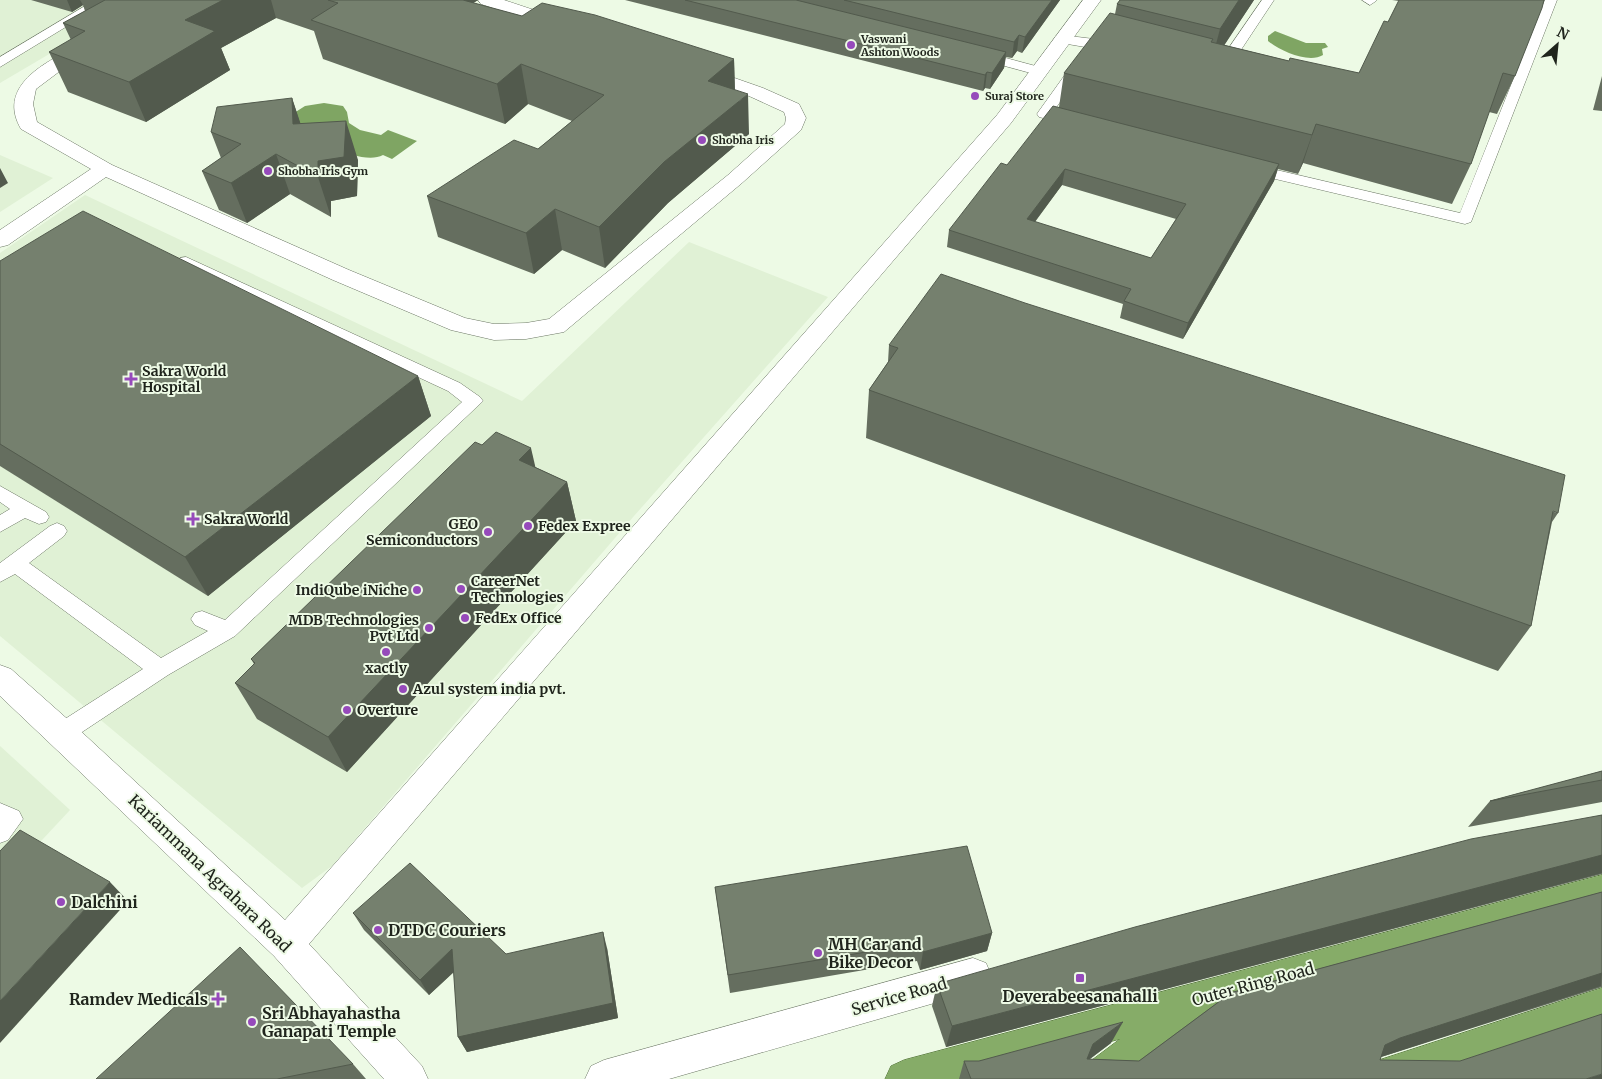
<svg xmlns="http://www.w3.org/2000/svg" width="1602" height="1079" font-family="Merriweather,serif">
  <rect width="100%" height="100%" fill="#edfae5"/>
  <!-- built -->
  <g fill="#e0f1d5">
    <polygon points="0,0 141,0 0,83"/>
    <polygon points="0,155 53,178 0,212"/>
    <polygon points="85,195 522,401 689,242 828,297 634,516 332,866 302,888 0,636 0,253"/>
    <polygon points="0,746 70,810 0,885"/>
  </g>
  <!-- water -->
  <g fill="#7fa563">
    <path d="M 1275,31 L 1306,43 L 1325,43 L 1328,47 L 1322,49 L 1323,55 C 1309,64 1280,51 1268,41 L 1268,36 Z"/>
    <path d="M 324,103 L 343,106 L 347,112 L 349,123 L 360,130 L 381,135 L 388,130 L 417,141 L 392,159 L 383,155 C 363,166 319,141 299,133 L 294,113 L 305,106 Z"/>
  </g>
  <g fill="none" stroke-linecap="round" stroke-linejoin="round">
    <!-- service casing -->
    <g stroke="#6b7664" stroke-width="1">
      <g id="service">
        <polygon points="95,0 110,0 0,67 0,57"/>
        <polygon points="1262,0 1274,0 1225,74 1215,74 1213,71"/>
        <polygon points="1362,0 1376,0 1376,1 1370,5"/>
        <polygon points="1545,0 1557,0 1471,222 1465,224 1246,172 1243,169 1251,164 1460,213"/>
        <polygon points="1061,35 1094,39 1119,45 1121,48 1114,52 1056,42 1054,39 1056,36"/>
        <polygon points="980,51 1043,68 1045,71 1038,75 975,58 973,55"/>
        <polygon points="1077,64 1084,68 1053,112 1076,118 1078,121 1076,124 1071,125 1039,117 1037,114 1039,111 1072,65"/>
        <polygon points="186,257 460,383 480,397 483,401 235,636 168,675 70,740 62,743 54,740 51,733 54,726 143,669 15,574 0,582 0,563 50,526 57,523 64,526 67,531 64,536 29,563 161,658 208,631 195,625 191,619 195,613 202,611 225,620 462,402 448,391 180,266 178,262 180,258"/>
        <polygon points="0,486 46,512 49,517 46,522 39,524 25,518 0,532 0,515 10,509 0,502"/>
        <polygon points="0,803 19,811 23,819 8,840 0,843"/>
      </g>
    </g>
    <!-- minor casing -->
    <g stroke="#6b7664" stroke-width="1">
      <g id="minor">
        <polygon points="478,0 504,0 567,21 570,25 567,29 555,29 481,4"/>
        <path d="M 89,42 L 96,44 L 98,48 L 96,52 L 60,71 L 36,89 L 33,104 L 37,122 L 112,165 L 349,270 L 465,318 L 494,324 L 526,323 L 549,319 L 728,175 L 785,124 L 786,118 L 784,112 L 749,96 L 692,76 L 689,72 L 692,68 L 706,68 L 763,88 L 799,104 L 806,118 L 801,130 L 742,183 L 564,332 L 526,339 L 494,340 L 451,330 L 333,280 L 106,177 L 8,245 L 0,247 L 0,230 L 91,169 L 21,129 C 0,93 32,70 60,55 C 70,51 79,45 89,42 Z"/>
      </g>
    </g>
    <!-- tertiary casing -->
    <g stroke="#6b7664" stroke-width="1">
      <g id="tertiary">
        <polygon points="1083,0 1101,0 1011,123 309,944 422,1066 428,1079 384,1079 274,956 0,696 0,665 11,669 73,724 285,920 997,115"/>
        <polygon points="973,958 986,963 991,975 986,987 973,992 669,1079 585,1079 591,1066 604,1060"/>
      </g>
    </g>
    <!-- trunk casing -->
    <g stroke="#4f7035" stroke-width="1">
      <g id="trunk">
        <polygon points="1602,875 1602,907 1209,1014 1208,1018 1127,1079 1078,1079 1084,1066 1120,1039 972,1079 885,1079 891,1066 904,1060"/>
        <polygon points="1602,988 1602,1024 1435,1079 1360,1079 1366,1066 1379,1060"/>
      </g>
    </g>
    <!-- service -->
    <use href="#service" fill="#fff" fill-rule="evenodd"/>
    <!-- minor -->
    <use href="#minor" fill="#fff" fill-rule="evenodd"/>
    <!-- tertiary -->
    <use href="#tertiary" fill="#fff" fill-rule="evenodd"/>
    <!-- trunk -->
    <use href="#trunk" fill="#86ac68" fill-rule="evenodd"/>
  </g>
  <!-- wall -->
  <g fill="#656e5f" fill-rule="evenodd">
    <polygon points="31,0 478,0 473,3 522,16 734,59 735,90 749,134 668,203 605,268 562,250 534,274 438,237 427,196 538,149 572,121 528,104 505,124 323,59 314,31 276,18 221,48 230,70 146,122 68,92 49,52 71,40 63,23 85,11 83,5 72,12"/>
    <polygon points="625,0 1060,0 1022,53 1017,51 1012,58 1006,57 1004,68 990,89 985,88 983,91"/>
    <path d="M 1120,0 L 1254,0 L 1224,45 L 1289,61 L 1359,73 L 1388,22 L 1399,1 L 1392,0 L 1544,0 L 1515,76 L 1497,114 L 1489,112 L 1471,164 L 1452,204 L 1303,163 L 1298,174 L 1278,169 L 1274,181 L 1183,339 L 1120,318 L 1123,304 L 947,247 L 949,230 L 1059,107 L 1064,73 L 1115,14 L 1117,4 ZM 1062,185 L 1176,219 L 1151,258 L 1035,222 Z"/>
    <polygon points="1602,76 1602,111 1593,110"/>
    <polygon points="292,98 300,123 358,160 357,196 331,201 331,217 290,194 247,223 219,210 202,171 221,158 211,132"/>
    <polygon points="0,261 418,376 431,416 208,596 0,466"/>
    <polygon points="889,345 1558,513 1552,522 1531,626 1498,671 866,438 869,390 888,362"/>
    <polygon points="535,467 567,482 576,521 347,772 257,719 235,683 254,664 251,659"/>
    <polygon points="1602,771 1602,802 1468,827 1490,801"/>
    <polygon points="1602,815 1602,874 946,1047 932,1006 937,984"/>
    <polygon points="715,887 992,933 987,951 920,970 917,961 730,993"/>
    <polygon points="1602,892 1602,987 1381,1057 1380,1060 1602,1079 959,1079 964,1061 979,1061 1111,1043 1090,1059 1139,1061 1221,1000 1226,994"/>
    <polygon points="353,913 506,954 607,948 618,1018 467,1052 458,1037 454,972 429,995 364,930"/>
    <polygon points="353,1064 366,1079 96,1079"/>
  </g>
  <!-- shaded-wall -->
  <g fill="#525a4d">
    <polygon points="67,0 80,0 83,5 72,12"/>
    <polygon points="223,0 271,0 276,18 221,48 230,70 146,122 129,82 185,20"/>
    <polygon points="427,0 478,0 434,28"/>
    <polygon points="1052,0 1060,0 1022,53 1025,37"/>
    <polygon points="1239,0 1254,0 1210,67 1220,29"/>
    <polygon points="1019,35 1017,51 1012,58 1014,42"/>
    <polygon points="1006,52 1004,68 990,89 992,73"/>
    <polygon points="734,59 735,99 708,81"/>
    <polygon points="521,64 528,104 505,124 497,84"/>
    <polygon points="987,72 985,88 983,91 985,75"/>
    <polygon points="748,94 749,134 668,203 605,268 599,227 664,162"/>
    <polygon points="292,98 305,137 293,124"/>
    <polygon points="346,121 358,160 357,196 331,201 331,217 318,177 318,161"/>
    <polygon points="1316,124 1303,163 1298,174 1312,135"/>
    <polygon points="276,154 290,194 247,223 231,183"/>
    <polygon points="1279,164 1274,181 1183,339 1188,323"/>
    <polygon points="0,168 8,183 0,188"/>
    <polygon points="1065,169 1062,185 1024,236 1027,219"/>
    <polygon points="555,209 562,250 534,274 526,233"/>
    <polygon points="418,376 431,416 208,596 185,557"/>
    <polygon points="531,448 540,487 519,460"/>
    <polygon points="567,482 576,521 347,772 328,737"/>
    <polygon points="1602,855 1602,873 946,1047 952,1026"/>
    <polygon points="110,882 128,901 0,1043 0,1001"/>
    <polygon points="603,932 607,948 618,1018 467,1052 458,1037"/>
    <polygon points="992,933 987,951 920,970 923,952"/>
    <polygon points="452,949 461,965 429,995 420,980"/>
    <polygon points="1602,973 1601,986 1378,1058 1385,1045 1400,1038"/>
    <polygon points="1123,1022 1111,1043 1083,1064 1093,1044"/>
    <polygon points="1602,1074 1602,1079 1586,1079"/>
  </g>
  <!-- building -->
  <g fill="#75806e" stroke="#525a4d" fill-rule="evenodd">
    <polygon points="105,0 223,0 185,20 215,31 129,82 49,52 85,31 63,23"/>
    <polygon points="328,0 463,0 522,16 542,3 595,15 734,59 708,81 748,94 664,162 599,227 555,209 526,233 427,196 514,140 538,149 604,95 521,64 497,84 311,20 338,3"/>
    <polygon points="685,0 796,0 1006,52 992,73 987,72 985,75"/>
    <polygon points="844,0 1052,0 1025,37 1019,35 1014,42"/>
    <polygon points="1120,0 1239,0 1220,29 1117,4"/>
    <polygon points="1399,0 1544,0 1542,8 1515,76 1503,73 1471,164 1316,124 1312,135 1064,73 1110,13 1213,39 1211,42 1289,61 1290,58 1359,73 1384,21 1388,22"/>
    <polygon points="292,98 293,124 346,121 344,157 318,161 318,177 276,154 231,183 202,171 241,144 211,132 217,107"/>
    <path d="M 1053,106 L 1279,164 L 1188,323 L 1124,301 L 1131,289 L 949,230 L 1001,163 L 1007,165 ZM 1065,169 L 1186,204 L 1151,258 L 1027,219 Z"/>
    <polygon points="83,211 418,376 185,557 0,444 0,261"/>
    <polygon points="941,274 1025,303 1565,475 1558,513 1553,511 1531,626 869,390 898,348 889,345"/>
    <polygon points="496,432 531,448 519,460 567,482 328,737 235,683 255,663 251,659 475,442 482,445"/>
    <polygon points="1602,771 1602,780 1490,801"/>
    <polygon points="1602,815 1602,855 952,1026 937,984 1135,927 1471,839"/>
    <polygon points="20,830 110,882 0,1001 0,851"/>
    <polygon points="967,846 992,933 923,952 920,943 728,975 715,887"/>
    <polygon points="410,863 506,954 603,932 613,1003 458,1037 452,949 420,980 353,913"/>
    <polygon points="1602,892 1602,973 1400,1038 1385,1045 1380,1060 1460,1061 1602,1014 1602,1074 1586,1079 971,1079 964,1061 979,1061 1123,1022 1093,1044 1087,1059 1139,1061 1224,998 1226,994"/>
    <polygon points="240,947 353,1064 277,1079 96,1079"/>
  </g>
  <!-- markers -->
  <g fill="#964abb" stroke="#edfae5" stroke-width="2">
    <circle cx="851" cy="45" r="5"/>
    <circle cx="975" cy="96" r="5"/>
    <circle cx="702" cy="140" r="5"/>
    <circle cx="268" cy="171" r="5"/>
    <path d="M128.5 371.5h5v5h5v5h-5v5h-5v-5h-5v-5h5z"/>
    <path d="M190.5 511.5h5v5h5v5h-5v5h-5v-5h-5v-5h5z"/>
    <circle cx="528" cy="526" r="5"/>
    <circle cx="488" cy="532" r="5"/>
    <circle cx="461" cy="589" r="5"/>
    <circle cx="417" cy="590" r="5"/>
    <circle cx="465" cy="618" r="5"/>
    <circle cx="429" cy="628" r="5"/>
    <circle cx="386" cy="652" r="5"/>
    <circle cx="403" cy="689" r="5"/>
    <circle cx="347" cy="710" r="5"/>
    <circle cx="61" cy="902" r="5"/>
    <circle cx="378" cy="930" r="5"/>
    <circle cx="818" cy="953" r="5"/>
    <rect x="1075" y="973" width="10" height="10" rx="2.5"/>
    <path d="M215.5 991.5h5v5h5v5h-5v5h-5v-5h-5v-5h5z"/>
    <circle cx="252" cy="1022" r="5"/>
  </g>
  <g text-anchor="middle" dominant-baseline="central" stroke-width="4" stroke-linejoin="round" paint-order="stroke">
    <!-- far-poi labels -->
    <g font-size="11" font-weight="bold" fill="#20251d" stroke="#edfae5" text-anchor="start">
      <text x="861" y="39">Vaswani<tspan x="861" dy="13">Ashton Woods</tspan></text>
      <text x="985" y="96">Suraj Store</text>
      <text x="712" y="140">Shobha Iris</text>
      <text x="278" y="171">Shobha Iris Gym</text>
    </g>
    <!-- poi labels -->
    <g font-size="14" font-weight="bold" fill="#20251d" stroke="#edfae5" text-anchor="start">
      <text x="142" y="371">Sakra World<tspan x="142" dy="16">Hospital</tspan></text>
      <text x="204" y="519">Sakra World</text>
      <text x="478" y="524" text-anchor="end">GEO<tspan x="478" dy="16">Semiconductors</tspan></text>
      <text x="538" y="526">Fedex Expree</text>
      <text x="471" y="581">CareerNet<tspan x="471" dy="16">Technologies</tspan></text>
      <text x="407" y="590" text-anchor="end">IndiQube iNiche</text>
      <text x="475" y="618">FedEx Office</text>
      <text x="419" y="620" text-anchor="end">MDB Technologies<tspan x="419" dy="16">Pvt Ltd</tspan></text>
      <text x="386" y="668" text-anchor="middle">xactly</text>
      <text x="413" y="689">Azul system india pvt.</text>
      <text x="357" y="710">Overture</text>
    </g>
    <!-- near-street labels -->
    <g font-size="16" fill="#20251d" stroke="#edfae5">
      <text transform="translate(210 873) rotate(44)">Kariammana Agrahara Road</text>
      <text transform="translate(1253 984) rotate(-15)">Outer Ring Road</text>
      <text transform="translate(899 996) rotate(-16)">Service Road</text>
    </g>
    <!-- near-poi labels -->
    <g font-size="16" font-weight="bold" fill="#20251d" stroke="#edfae5" text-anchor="start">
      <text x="71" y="902">Dalchini</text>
      <text x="388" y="930">DTDC Couriers</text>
      <text x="828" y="944">MH Car and<tspan x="828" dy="18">Bike Decor</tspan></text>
      <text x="1080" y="996" text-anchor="middle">Deverabeesanahalli</text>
      <text x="208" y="999" text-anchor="end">Ramdev Medicals</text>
      <text x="262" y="1013">Sri Abhayahastha<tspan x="262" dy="18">Ganapati Temple</tspan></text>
    </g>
  </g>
  <!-- north arrow -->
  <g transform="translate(1557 45) rotate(27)" stroke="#edfae5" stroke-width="4" paint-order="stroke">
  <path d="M0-4L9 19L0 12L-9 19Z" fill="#20251d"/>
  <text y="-8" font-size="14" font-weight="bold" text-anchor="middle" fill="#20251d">N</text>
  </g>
</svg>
